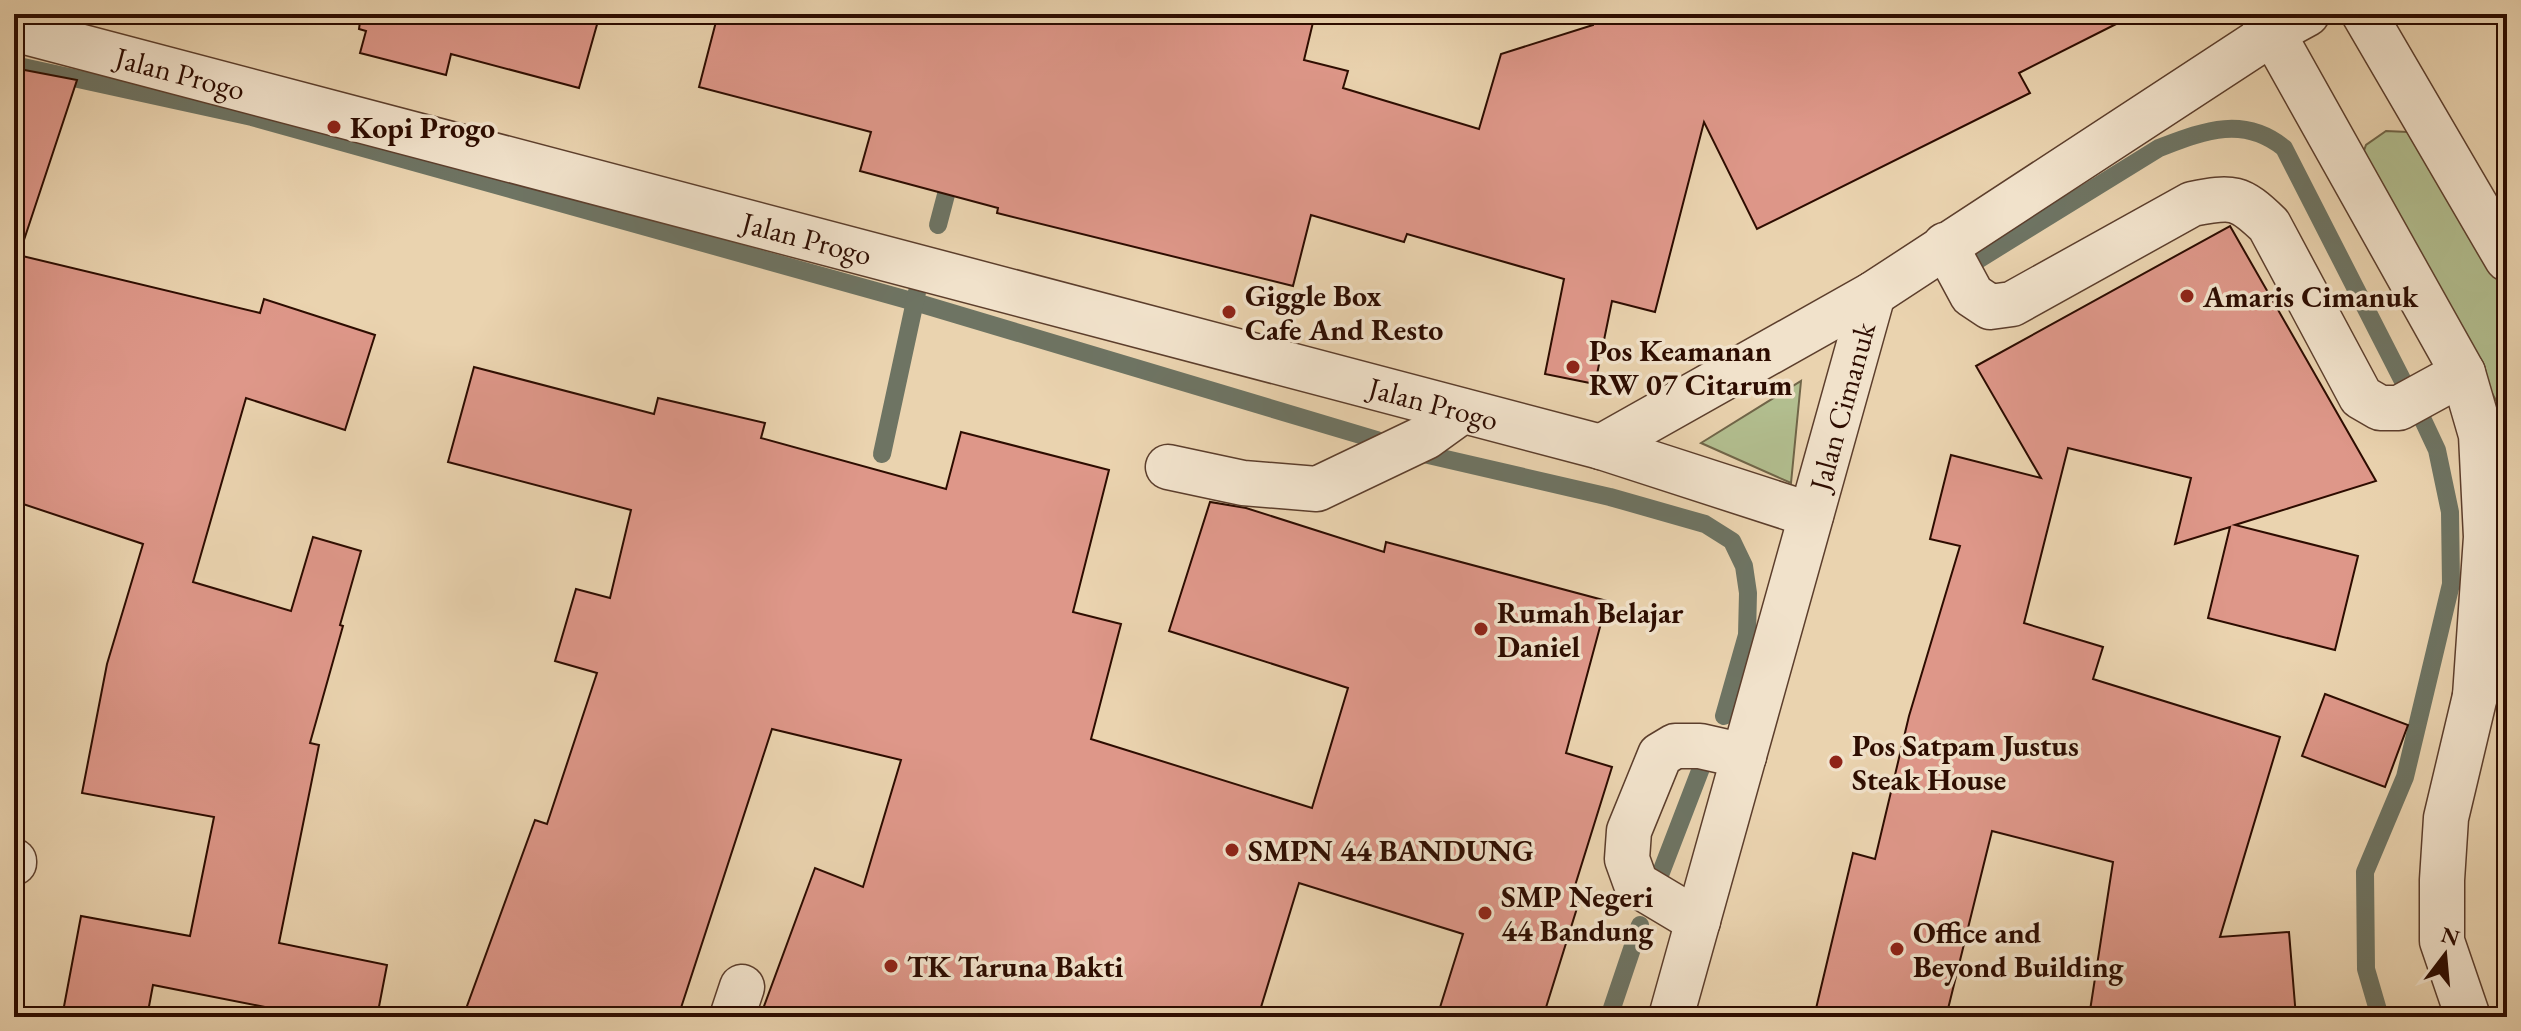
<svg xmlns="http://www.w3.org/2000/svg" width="2521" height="1031" font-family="'EB Garamond',serif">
  <rect width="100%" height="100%" fill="#ead3af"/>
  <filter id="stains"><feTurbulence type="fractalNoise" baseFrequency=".0025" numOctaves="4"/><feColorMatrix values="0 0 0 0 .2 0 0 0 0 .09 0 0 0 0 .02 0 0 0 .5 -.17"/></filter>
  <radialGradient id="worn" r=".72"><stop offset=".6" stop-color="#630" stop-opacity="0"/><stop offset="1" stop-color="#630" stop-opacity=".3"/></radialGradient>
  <!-- green -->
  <g fill="#b2be8f" stroke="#706548" stroke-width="2">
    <polygon points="2386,131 2408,132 2421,140 2507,287 2507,420 2361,159 2366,145"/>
    <polygon points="1801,381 1791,483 1701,443"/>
  </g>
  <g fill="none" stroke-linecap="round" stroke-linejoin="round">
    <!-- stream -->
    <g stroke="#6e7463" stroke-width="18">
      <polyline points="14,65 252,117 915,302 1377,440"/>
      <polyline points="938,225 952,172"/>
      <path d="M 1968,266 L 2159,148 C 2204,131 2243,115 2284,148 L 2408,391"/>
      <polyline points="882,454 917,292"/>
      <polyline points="1424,454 1610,497 1705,524 1732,541 1744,566 1748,593 1747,635 1724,716"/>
      <polyline points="1660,875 1703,763"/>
      <polyline points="1609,1017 1640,925"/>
      <polyline points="2380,1017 2366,969 2365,872 2405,777 2451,584 2450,512 2437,450 2422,418"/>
    </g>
  </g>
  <!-- building -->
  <g fill="#de9789" stroke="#2d0c00" stroke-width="2">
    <polygon points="361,14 600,14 579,88 451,54 446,75 360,53 366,31 359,29"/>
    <polygon points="718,14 1315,14 1304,60 1348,71 1343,88 1479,129 1501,54 1593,25 1592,14 2136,14 2019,73 2030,93 1757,229 1704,122 1655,312 1612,301 1595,384 1545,374 1564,279 1407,234 1404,242 1311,215 1293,286 997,213 998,208 860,171 871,132 699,87"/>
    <polygon points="14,68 77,80 23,243 14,242"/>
    <polygon points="2230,226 2376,481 2235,525 2358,556 2335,650 2208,618 2230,527 2175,544 2191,478 2068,448 2024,623 2103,647 2093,679 2280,737 2220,937 2289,932 2296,1017 2089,1017 2113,862 1992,831 1946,1017 1814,1017 1853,853 1875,859 1909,716 1960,546 1930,539 1951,455 2041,478 1976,366"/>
    <polygon points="14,254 260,313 264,299 375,335 345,430 246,398 193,582 291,611 313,537 361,551 340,625 343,626 310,743 319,745 279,943 387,965 377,1017 274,1017 275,1009 153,985 147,1017 62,1017 81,916 190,936 214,817 82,793 107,664 143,544 14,501"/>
    <polygon points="474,367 654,414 658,398 765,423 761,438 946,489 961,432 1109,470 1073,612 1121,624 1091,739 1312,808 1348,688 1169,631 1210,502 1246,508 1384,552 1386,542 1607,601 1566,753 1612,767 1574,889 1582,892 1543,1017 1437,1017 1463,934 1299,883 1258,1017 760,1017 815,868 863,887 901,760 772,729 678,1017 463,1017 535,820 547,824 597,673 555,661 576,589 610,598 631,510 448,462"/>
    <polygon points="2325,694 2408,725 2385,787 2302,756"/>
  </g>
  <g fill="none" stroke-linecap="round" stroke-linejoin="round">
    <!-- minor casing -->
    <g stroke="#5c3e2c" stroke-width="47">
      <g id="minor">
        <polyline points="2262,14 2463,373 2481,435 2486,537 2475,696"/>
        <polyline points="2364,14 2507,259"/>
        <path id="s1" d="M 14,29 L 1601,447 L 1811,515"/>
        <path d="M 1945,245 L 1972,295 L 1990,307 L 2012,304 L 2192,204 C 2233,196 2239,196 2269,225 L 2361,397 L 2380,408 L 2399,408 L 2463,373"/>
        <polyline points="1601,447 1873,294 2272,33 2307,14"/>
        <polyline points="1168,467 1243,483 1317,489 1426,437 1462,411"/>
        <polyline points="14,861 14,863"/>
        <polyline points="1698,921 1636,884 1627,859 1629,831 1660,755 1675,746 1700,746 1744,756"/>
        <polyline points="732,1017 742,987"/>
        <path id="s2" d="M 1671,1017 L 1873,294"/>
        <polyline points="2468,1017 2442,941 2442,880 2446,818 2475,696 2487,671"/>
      </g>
    </g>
    <!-- minor -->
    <use href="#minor" stroke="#f1e2cb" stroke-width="44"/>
  </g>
  <!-- markers -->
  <g fill="#8f2418" stroke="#f1e2cb" stroke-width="3">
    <circle cx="334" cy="127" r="8"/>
    <circle cx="2187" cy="296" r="8"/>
    <circle cx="1229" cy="312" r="8"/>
    <circle cx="1573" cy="367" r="8"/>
    <circle cx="1481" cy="629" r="8"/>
    <circle cx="1836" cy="762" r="8"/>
    <circle cx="1232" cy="850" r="8"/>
    <circle cx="1485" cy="913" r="8"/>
    <circle cx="1897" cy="949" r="8"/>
    <circle cx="891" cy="966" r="8"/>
  </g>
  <g text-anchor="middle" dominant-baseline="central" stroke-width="7" stroke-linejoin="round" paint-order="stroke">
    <!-- street labels -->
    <g font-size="30" fill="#2d0c00" stroke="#f1e2cb">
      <text stroke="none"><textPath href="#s1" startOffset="172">Jalan Progo</textPath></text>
      <text stroke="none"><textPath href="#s1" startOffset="820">Jalan Progo</textPath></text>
      <text stroke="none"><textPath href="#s1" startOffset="1468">Jalan Progo</textPath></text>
      <text stroke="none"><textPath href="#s2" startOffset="634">Jalan Cimanuk</textPath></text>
    </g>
    <!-- poi labels -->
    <g font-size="30" font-weight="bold" fill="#2d0c00" stroke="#f1e2cb" text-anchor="start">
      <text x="350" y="127">Kopi Progo</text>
      <text x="1245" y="295">Giggle Box<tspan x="1245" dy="34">Cafe And Resto</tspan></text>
      <text x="2203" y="296">Amaris Cimanuk</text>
      <text x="1589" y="350">Pos Keamanan<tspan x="1589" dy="34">RW 07 Citarum</tspan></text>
      <text x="1497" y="612">Rumah Belajar<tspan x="1497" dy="34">Daniel</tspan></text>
      <text x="1852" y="745">Pos Satpam Justus<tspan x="1852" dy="34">Steak House</tspan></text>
      <text x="1248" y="850">SMPN 44 BANDUNG</text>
      <text x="1501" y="896">SMP Negeri<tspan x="1501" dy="34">44 Bandung</tspan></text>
      <text x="1913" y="932">Office and<tspan x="1913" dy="34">Beyond Building</tspan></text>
      <text x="907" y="966">TK Taruna Bakti</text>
    </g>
  </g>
  <!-- margin -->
  <rect width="2521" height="1031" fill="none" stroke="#ead3af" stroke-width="48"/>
  <rect x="16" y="16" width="2489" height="999" fill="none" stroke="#2d0c00" stroke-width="4"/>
  <rect x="24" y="24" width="2473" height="983" fill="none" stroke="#2d0c00" stroke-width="2"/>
  <!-- north arrow -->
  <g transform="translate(2445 955) rotate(16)" stroke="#f1e2cb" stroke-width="6" paint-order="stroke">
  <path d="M0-6L14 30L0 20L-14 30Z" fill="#2d0c00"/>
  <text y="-12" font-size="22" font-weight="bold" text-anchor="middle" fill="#2d0c00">N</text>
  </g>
  <rect width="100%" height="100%" filter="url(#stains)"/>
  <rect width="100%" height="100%" fill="url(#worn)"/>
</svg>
